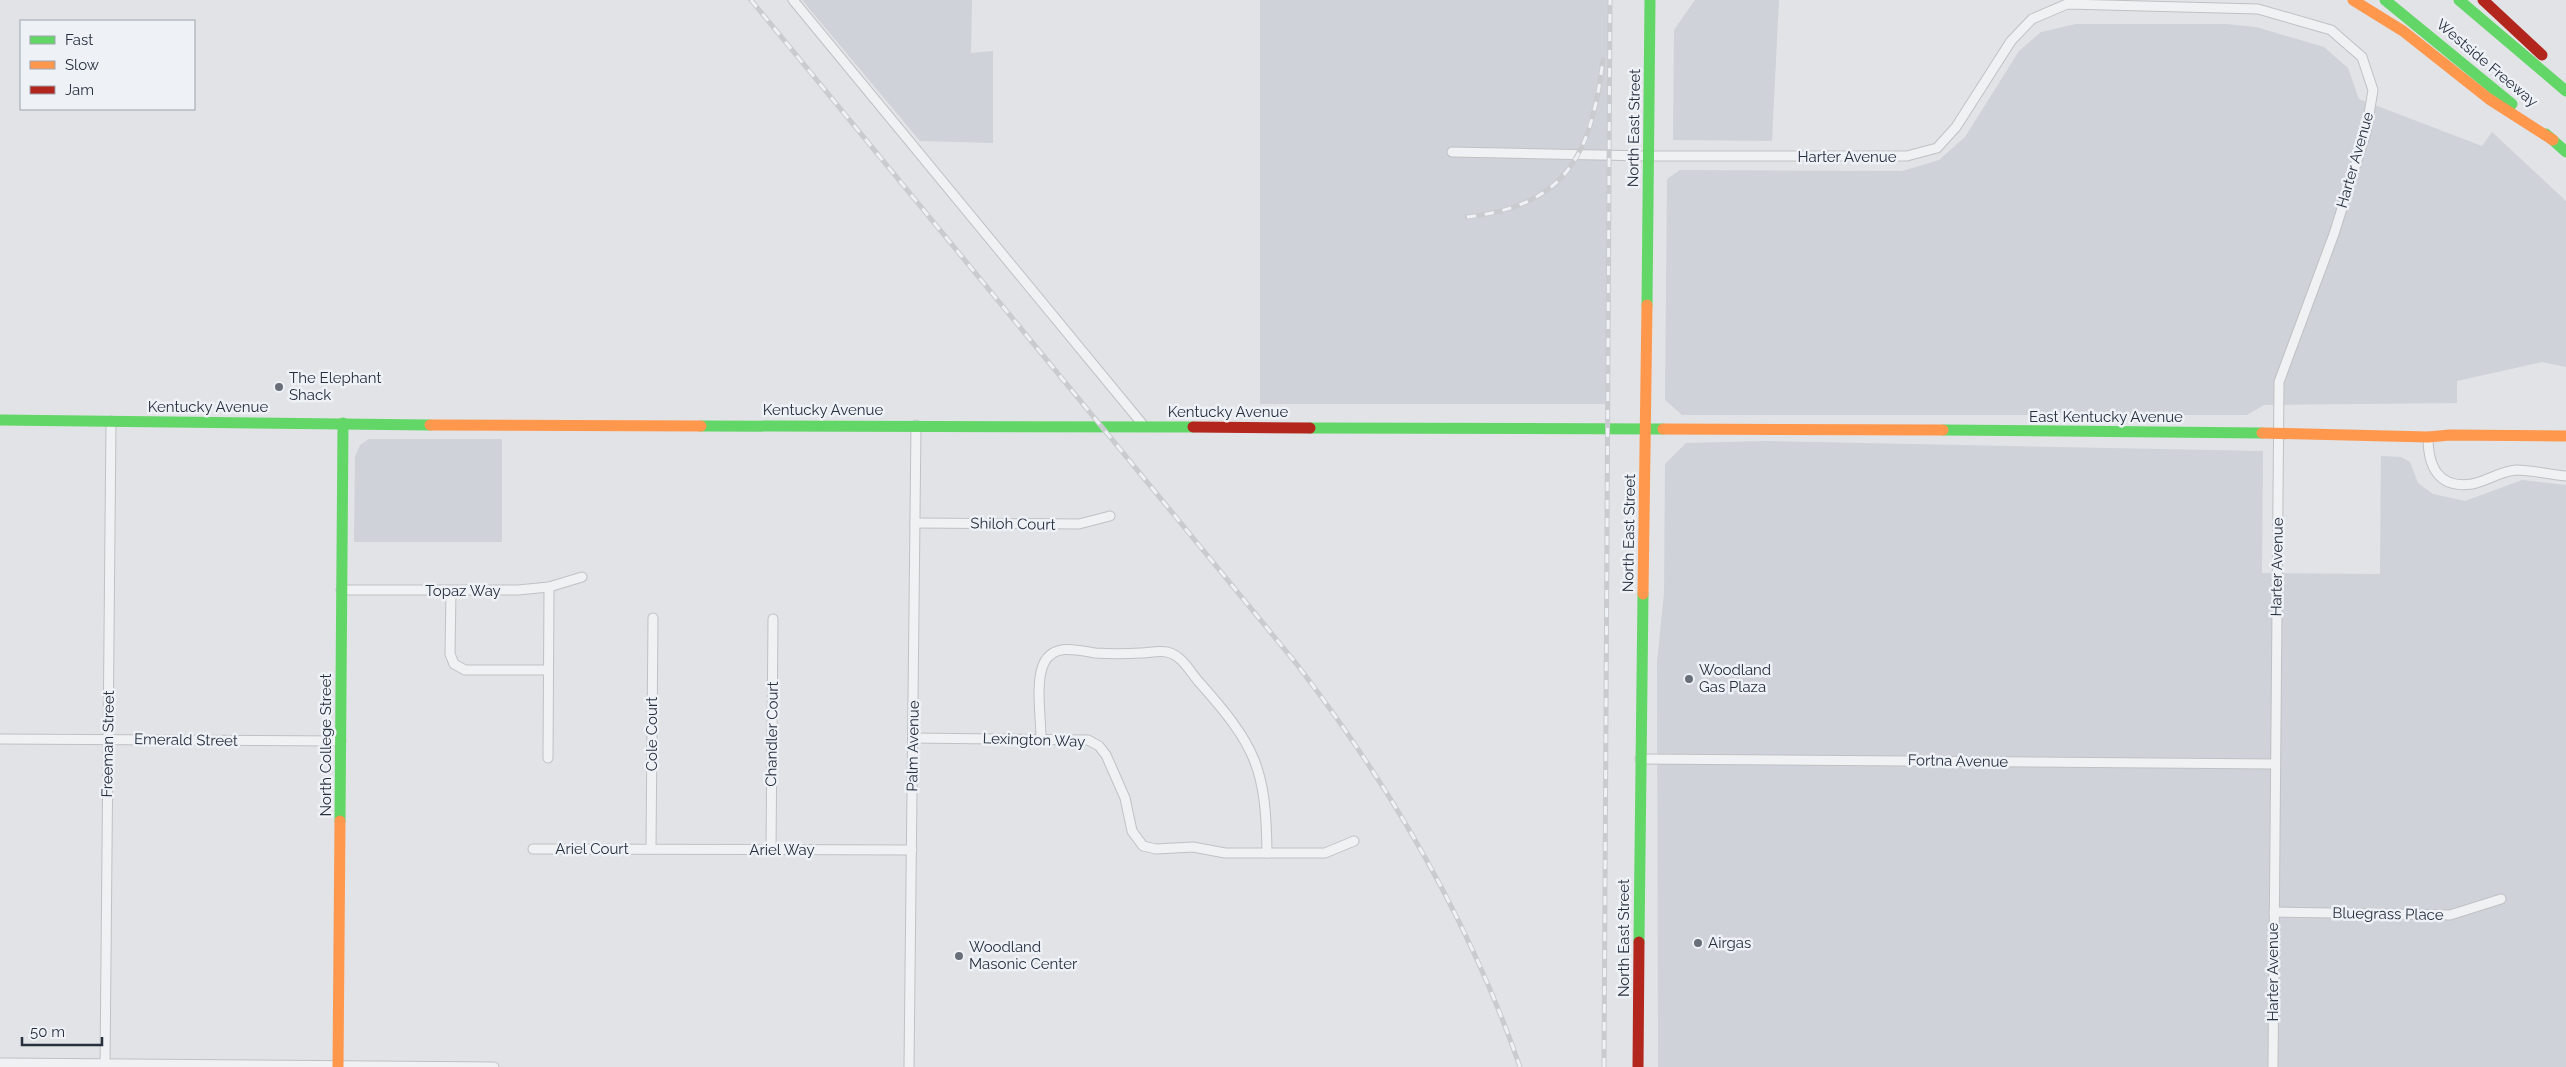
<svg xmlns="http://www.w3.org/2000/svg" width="2566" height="1067" font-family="Raleway,sans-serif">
  <rect width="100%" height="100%" fill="#e1e3e6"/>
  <!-- built -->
  <g fill="#cfd2d9">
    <polygon points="802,0 972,0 971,53 993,51 993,143 920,141"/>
    <rect x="1260" y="0" width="348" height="404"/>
    <polygon points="1695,0 1779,0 1772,141 1673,140 1674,30"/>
    <polygon points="2076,24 2226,24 2256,27 2324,47 2348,68 2359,99 2482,146 2492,132 2566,201 2566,367 2542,362 2457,381 2457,403 2264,405 2247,415 1682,415 1665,400 1667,179 1680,170 1902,171 1939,160 1965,137 2019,51 2041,32"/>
    <polygon points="369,439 502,439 502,542 354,542 355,457 360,445"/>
    <polygon points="1763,441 2263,451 2262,573 2380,574 2381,456 2401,457 2410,462 2418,483 2433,494 2465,501 2522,480 2566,485 2566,1067 1658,1067 1657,662 1664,593 1665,464 1686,443"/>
  </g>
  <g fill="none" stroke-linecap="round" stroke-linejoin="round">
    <!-- street casing -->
    <g stroke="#bfc1c4" stroke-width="11">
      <g id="street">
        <polyline points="793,0 1144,426"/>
        <polyline points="1452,152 1648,156 1907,156 1937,148 1956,127 2011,41 2032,19 2067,4 2258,9 2331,30 2362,57 2373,90 2366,132 2334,234 2279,382 2273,1067"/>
        <path d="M 2428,437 C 2428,466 2438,489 2472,484 C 2487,481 2501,471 2516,470 C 2533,470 2550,475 2566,476"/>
        <polyline points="915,523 1079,524 1110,516"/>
        <polyline points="341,590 518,590 549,587 582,577"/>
        <polyline points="451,591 450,654 454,664 465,670 548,670"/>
        <polyline points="913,738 1088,740 1099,746 1106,755 1125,798 1132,831 1143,846 1156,849 1193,847 1225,853 1325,853 1354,841"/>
        <path d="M 1041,738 C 1041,718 1035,681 1044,663 C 1054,643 1077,650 1095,653 C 1109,654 1126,654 1141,653 C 1149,653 1158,650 1167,652 C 1182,655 1190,672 1199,682 C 1256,746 1266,768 1267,853"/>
        <polyline points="0,739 341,741"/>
        <polyline points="548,758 549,587"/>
        <polyline points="1640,759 2275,764"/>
        <polyline points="533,849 912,850"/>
        <polyline points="651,849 653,618"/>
        <polyline points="771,850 773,619"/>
        <polyline points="2274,912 2450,915 2501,899"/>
        <polyline points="0,1063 494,1067"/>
        <polyline points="105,1067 111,421"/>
        <polyline points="909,1067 916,425"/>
      </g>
    </g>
    <!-- street -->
    <use href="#street" stroke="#f0f1f2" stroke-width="9"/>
    <!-- fast -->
    <g stroke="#63d668" stroke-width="11">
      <polyline points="2385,0 2512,104"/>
      <polyline points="2459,0 2566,91"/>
      <polyline points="2546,134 2566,152"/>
      <polyline points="1647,305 1650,0"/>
      <polyline points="0,420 430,425"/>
      <polyline points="701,426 1193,427"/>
      <polyline points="1310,428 1663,429"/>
      <polyline points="1943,430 2262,433"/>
      <polyline points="340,821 343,423"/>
      <polyline points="1639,942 1643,594"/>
    </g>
    <!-- slow -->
    <g stroke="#ff974d" stroke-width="11">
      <polyline points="2353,0 2403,31 2489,99 2553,140"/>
      <polyline points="430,425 701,426"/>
      <polyline points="1663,429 1943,430"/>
      <polyline points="2262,433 2428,437 2450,435 2566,436"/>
      <polyline points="1643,594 1647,305"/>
      <polyline points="338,1067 340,821"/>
    </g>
    <!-- jam -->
    <g stroke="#b3261e" stroke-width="11">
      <polyline points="2483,0 2542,55"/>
      <polyline points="1193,427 1310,428"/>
      <polyline points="1638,1067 1639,942"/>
    </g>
    <!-- rail casing -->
    <g stroke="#c9cbce" stroke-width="5">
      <g id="rail">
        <path d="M 751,0 L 1295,662 C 1390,785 1469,920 1520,1067"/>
        <path d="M 1467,217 C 1569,205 1591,153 1603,60"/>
        <polyline points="1604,1067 1610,0"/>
      </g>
    </g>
    <!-- rail -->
    <use href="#rail" stroke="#eef1f6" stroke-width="3" stroke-dasharray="9" stroke-linecap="butt"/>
  </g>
  <!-- markers -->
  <g fill="#686f79" stroke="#eef1f6" stroke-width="2">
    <circle cx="279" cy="387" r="5"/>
    <circle cx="1689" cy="679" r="5"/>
    <circle cx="1698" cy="943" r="5"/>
    <circle cx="959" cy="956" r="5"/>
  </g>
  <g text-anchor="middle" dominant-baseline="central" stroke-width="5" stroke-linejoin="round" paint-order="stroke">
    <!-- street labels -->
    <g font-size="15" fill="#27303f" stroke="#eef1f6">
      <text transform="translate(2487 63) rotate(40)">Westside Freeway</text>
      <text transform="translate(1634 128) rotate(-89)">North East Street</text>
      <text x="1847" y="157">Harter Avenue</text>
      <text transform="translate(2355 160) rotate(-74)">Harter Avenue</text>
      <text x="208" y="407">Kentucky Avenue</text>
      <text x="823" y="410">Kentucky Avenue</text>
      <text x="1228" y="412">Kentucky Avenue</text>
      <text x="2106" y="417">East Kentucky Avenue</text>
      <text transform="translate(1013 524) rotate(1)">Shiloh Court</text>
      <text transform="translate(1629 533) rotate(-89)">North East Street</text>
      <text transform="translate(2277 567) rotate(-89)">Harter Avenue</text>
      <text x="463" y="591">Topaz Way</text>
      <text transform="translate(652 734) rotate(-90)">Cole Court</text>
      <text transform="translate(772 734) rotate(-89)">Chandler Court</text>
      <text transform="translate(186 740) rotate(1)">Emerald Street</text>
      <text transform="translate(1034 740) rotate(2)">Lexington Way</text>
      <text transform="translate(108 744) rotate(-89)">Freeman Street</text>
      <text transform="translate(326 745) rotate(-90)">North College Street</text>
      <text transform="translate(913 746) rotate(-89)">Palm Avenue</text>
      <text transform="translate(1958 761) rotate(1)">Fortna Avenue</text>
      <text x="592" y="849">Ariel Court</text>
      <text x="782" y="850">Ariel Way</text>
      <text transform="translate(2388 914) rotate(1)">Bluegrass Place</text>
      <text transform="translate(1624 938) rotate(-90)">North East Street</text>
      <text transform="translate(2273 972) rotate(-90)">Harter Avenue</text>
    </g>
    <!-- poi labels -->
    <g font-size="15" fill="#27303f" stroke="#eef1f6" text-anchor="start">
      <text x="289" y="378">The Elephant<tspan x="289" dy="17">Shack</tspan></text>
      <text x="1699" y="670">Woodland<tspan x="1699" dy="17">Gas Plaza</tspan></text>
      <text x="1708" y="943">Airgas</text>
      <text x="969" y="947">Woodland<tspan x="969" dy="17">Masonic Center</tspan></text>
    </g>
  </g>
  <!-- legend -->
  <rect x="20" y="20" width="175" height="90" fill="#eef1f6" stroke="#9ea4ad"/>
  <rect x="30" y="36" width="25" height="8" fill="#63d668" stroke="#9ea4ad"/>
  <text x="65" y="45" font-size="15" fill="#27303f">Fast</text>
  <rect x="30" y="61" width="25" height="8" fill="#ff974d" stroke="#9ea4ad"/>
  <text x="65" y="70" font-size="15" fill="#27303f">Slow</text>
  <rect x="30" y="86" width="25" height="8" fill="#b3261e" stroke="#9ea4ad"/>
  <text x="65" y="95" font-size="15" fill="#27303f">Jam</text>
  <!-- scale -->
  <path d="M22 1037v8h80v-8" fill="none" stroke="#27303f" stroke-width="2.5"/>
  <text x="30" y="1037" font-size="15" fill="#27303f" stroke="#eef1f6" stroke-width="4" paint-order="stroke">50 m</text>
</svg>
